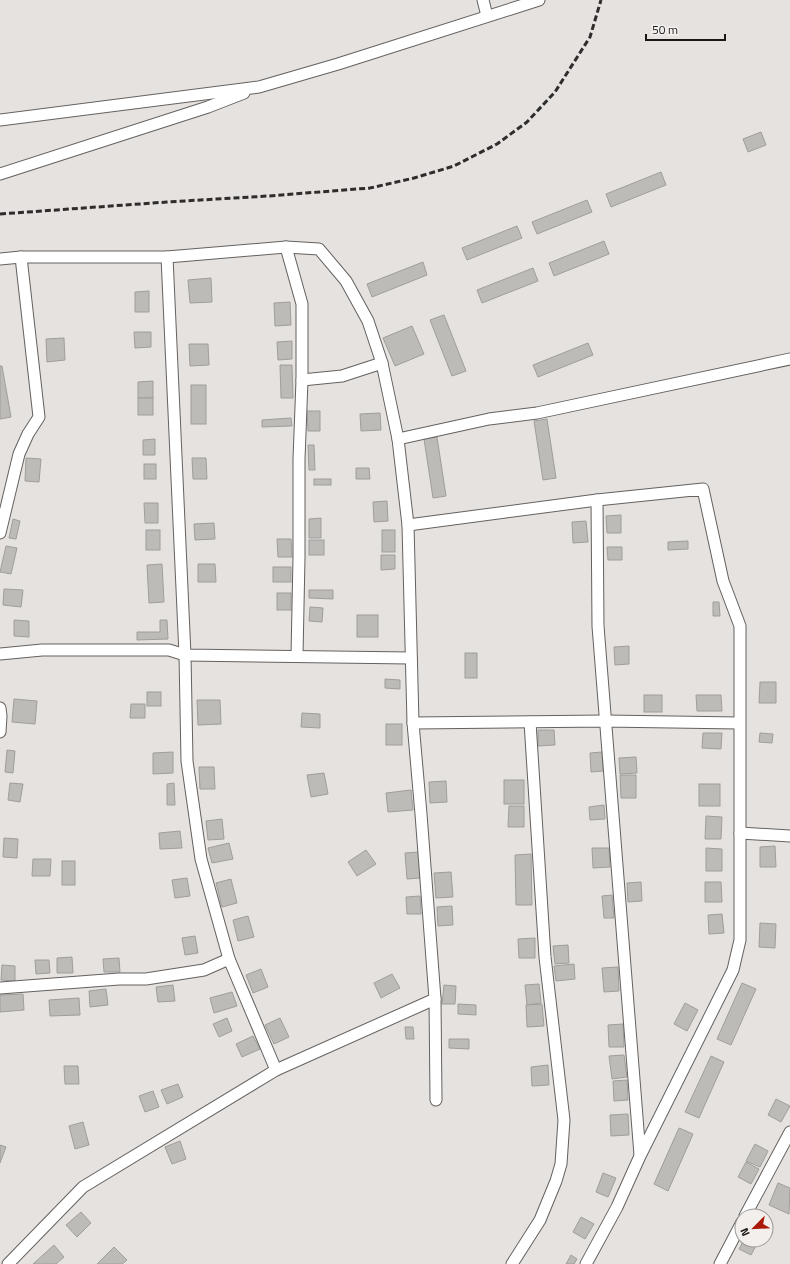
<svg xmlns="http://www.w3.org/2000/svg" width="790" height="1264" font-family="'Titillium Web',sans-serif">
  <rect width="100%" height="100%" fill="#e5e2e0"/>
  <!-- building -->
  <g fill="#bdbbb8" stroke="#a09e9b">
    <polygon points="761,132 766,145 748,152 743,139"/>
    <polygon points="661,172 666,185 611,207 606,194"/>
    <polygon points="587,200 592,212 537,234 532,222"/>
    <polygon points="517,226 522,238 467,260 462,248"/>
    <polygon points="604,241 609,254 554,276 549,263"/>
    <polygon points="423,262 427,275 372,297 367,284"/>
    <polygon points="533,268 538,281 482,303 477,290"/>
    <polygon points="211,278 212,302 190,303 188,280"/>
    <polygon points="149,291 149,312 135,312 135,292"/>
    <polygon points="290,302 291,325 275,326 274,303"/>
    <polygon points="444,315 466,371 452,376 430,320"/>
    <polygon points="412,326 424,354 395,366 383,338"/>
    <polygon points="134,332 151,332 151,347 135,348"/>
    <polygon points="64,338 65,360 47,362 46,339"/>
    <polygon points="292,341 292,359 278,360 277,342"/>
    <polygon points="588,343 593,355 538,377 533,365"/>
    <polygon points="189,344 208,344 209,365 190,366"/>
    <polygon points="280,365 292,365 293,398 281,398"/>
    <polygon points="0,366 2,366 11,417 0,419"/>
    <polygon points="153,381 153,398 138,398 138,382"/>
    <rect x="191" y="385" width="15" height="39"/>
    <rect x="138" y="398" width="15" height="17"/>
    <polygon points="307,411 320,411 320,431 308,431"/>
    <polygon points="380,413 381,430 361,431 360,414"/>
    <polygon points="291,418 292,426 262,427 262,420"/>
    <polygon points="547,419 556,478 543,480 534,421"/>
    <polygon points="437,437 446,496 433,498 424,439"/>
    <polygon points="155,439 155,455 143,455 143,440"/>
    <polygon points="308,445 314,445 315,470 309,470"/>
    <polygon points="26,458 41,459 39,482 25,481"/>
    <polygon points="192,458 206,458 207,479 193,479"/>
    <rect x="144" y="464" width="12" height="15"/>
    <polygon points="356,468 369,468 370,479 356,479"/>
    <rect x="314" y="479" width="17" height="6"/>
    <polygon points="387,501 388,521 374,522 373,502"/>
    <polygon points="144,503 158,503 158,523 145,523"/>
    <polygon points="621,515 621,533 607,533 606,516"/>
    <polygon points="321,518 321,538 309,538 309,519"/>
    <polygon points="13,519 20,521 16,539 9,538"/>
    <polygon points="586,521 588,542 573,543 572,522"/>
    <polygon points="214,523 215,539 195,540 194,524"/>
    <rect x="146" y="530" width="14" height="20"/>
    <rect x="382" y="530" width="13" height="22"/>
    <polygon points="277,539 291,539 292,557 278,557"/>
    <rect x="309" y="540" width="15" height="15"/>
    <polygon points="688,541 688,549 668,550 668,542"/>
    <polygon points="6,546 17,548 11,574 0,572"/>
    <polygon points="607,547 622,547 622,560 608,560"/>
    <polygon points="381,555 395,555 395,569 381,570"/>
    <polygon points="162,564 164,602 149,603 147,565"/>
    <polygon points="198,564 215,564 216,582 198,582"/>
    <rect x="273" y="567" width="18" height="15"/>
    <polygon points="4,589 23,590 21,607 3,605"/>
    <polygon points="309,590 333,590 333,599 309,598"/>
    <rect x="277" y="593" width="14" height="17"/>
    <polygon points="713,602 719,602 720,616 713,616"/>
    <polygon points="310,607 323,608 322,622 309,621"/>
    <rect x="357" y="615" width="21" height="22"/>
    <polygon points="14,620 29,621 29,637 14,636"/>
    <polygon points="160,620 167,620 168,639 137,640 137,632 160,632"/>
    <polygon points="629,646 629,664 615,665 614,647"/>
    <rect x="465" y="653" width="12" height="25"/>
    <polygon points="385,679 400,680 400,689 385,688"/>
    <polygon points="760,682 776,682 776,703 759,703"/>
    <rect x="147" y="692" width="14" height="14"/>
    <rect x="644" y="695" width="18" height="17"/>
    <polygon points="696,695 721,695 722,711 697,711"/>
    <polygon points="14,699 37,701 35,724 12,722"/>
    <polygon points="197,700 220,700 221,724 198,725"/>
    <polygon points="131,704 145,704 145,718 130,718"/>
    <polygon points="302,713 320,714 320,728 301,727"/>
    <rect x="386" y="724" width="16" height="21"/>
    <polygon points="538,730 554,730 555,745 538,746"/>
    <polygon points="703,733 722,733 721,749 702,748"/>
    <polygon points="760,733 773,734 772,743 759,742"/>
    <polygon points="7,750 15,751 13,773 5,772"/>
    <polygon points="173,752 173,773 153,774 153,753"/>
    <polygon points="602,752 603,771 591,772 590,753"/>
    <polygon points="636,757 637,773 620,774 619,758"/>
    <polygon points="199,767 214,767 215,789 200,789"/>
    <polygon points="324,773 328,794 311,797 307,775"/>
    <polygon points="620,775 636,775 636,798 621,798"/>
    <rect x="504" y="780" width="20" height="24"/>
    <polygon points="446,781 447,802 430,803 429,782"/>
    <polygon points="10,783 23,784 20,802 8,800"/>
    <polygon points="174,783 175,805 167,805 167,784"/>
    <rect x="699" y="784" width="21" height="22"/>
    <polygon points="411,790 413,810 388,812 386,793"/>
    <polygon points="604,805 605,819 590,820 589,807"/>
    <polygon points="509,806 524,806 524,827 508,827"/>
    <polygon points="706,816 722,817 721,839 705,839"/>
    <polygon points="222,819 224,839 208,840 206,821"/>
    <polygon points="180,831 182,848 160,849 159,833"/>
    <polygon points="4,838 18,839 17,858 3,857"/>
    <polygon points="229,843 233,859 212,863 208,848"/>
    <polygon points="775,846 776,867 760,867 760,847"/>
    <polygon points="592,848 609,848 610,867 593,868"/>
    <polygon points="706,848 722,849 722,871 706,871"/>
    <polygon points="366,850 376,864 357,876 348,862"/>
    <polygon points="419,852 420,878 407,879 405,853"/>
    <polygon points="531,854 532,905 516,905 515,855"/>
    <polygon points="33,859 51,859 50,876 32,876"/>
    <rect x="62" y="861" width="13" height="24"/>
    <polygon points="451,872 453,897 436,898 434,873"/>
    <polygon points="187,878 190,896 175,898 172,880"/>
    <polygon points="231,879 237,903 222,907 216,883"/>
    <polygon points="641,882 642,901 628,902 627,883"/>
    <polygon points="705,882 721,882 722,902 705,902"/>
    <polygon points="612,895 614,918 604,918 602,896"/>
    <polygon points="420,896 421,914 407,914 406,897"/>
    <polygon points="452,906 453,925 438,926 437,907"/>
    <polygon points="722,914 724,933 709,934 708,915"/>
    <polygon points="248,916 254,937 238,941 233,920"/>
    <polygon points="760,923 776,924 775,948 759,947"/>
    <polygon points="195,936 198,953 185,955 182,938"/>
    <polygon points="535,938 535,958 519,958 518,939"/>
    <polygon points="568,945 569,963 555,964 553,946"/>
    <polygon points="72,957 73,973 57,973 57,958"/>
    <polygon points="119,958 120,972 104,972 103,959"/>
    <polygon points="35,960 49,960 50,973 36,974"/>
    <polygon points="574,964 575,979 556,981 554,966"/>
    <polygon points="2,965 15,966 15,981 1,980"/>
    <polygon points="618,967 619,991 604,992 602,968"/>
    <polygon points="261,969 268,987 253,993 246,975"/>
    <polygon points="392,974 400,988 381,998 374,983"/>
    <polygon points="742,983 756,989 731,1045 717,1039"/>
    <polygon points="539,984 541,1003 527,1005 525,985"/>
    <polygon points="173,985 175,1001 158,1002 156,987"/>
    <polygon points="444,985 456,986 455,1004 442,1004"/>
    <polygon points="106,989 108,1005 90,1007 89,991"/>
    <polygon points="232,992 237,1006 214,1013 210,998"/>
    <polygon points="23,994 24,1010 0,1012 0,995"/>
    <polygon points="79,998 80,1015 50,1016 49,1000"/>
    <polygon points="685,1003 698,1010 687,1031 674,1024"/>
    <polygon points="458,1004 476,1005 476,1015 458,1014"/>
    <polygon points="542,1004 544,1026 527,1027 526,1005"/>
    <polygon points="227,1018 232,1031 219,1037 213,1024"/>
    <polygon points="280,1018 289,1037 274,1044 265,1025"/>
    <polygon points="623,1024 624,1047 609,1047 608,1025"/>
    <polygon points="405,1027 413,1027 414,1039 406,1039"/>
    <polygon points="253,1036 260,1049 242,1057 236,1044"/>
    <polygon points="449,1039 469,1039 469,1049 449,1048"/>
    <polygon points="624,1055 627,1077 612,1079 609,1056"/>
    <polygon points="711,1056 724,1062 699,1118 685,1112"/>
    <polygon points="548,1065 549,1085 532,1086 531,1067"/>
    <polygon points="64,1066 78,1066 79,1084 65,1084"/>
    <polygon points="627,1080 628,1100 614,1101 613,1081"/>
    <polygon points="178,1084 183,1097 167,1104 161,1090"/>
    <polygon points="153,1091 159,1107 145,1112 139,1096"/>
    <polygon points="776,1099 790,1106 781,1122 768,1115"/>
    <polygon points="628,1114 629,1135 611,1136 610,1115"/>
    <polygon points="83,1122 89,1145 75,1149 69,1126"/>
    <polygon points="679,1128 693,1134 668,1191 654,1184"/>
    <polygon points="180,1141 186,1159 172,1164 165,1147"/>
    <polygon points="755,1144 768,1151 760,1167 746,1161"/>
    <polygon points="0,1145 6,1147 0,1163"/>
    <polygon points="746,1162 759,1169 751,1184 738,1177"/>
    <polygon points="603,1173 616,1178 608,1197 596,1192"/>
    <polygon points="778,1183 790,1188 789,1214 769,1205"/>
    <polygon points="81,1212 91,1223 77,1237 66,1225"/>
    <polygon points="581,1217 594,1224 585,1239 573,1232"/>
    <polygon points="744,1240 759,1240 751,1255 739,1249"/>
    <polygon points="54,1245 64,1257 56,1264 33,1264"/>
    <polygon points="114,1247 127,1260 122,1264 97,1264"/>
    <polygon points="571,1255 577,1259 574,1264 566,1264"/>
  </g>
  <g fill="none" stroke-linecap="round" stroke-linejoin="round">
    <!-- street casing -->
    <g stroke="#64615f" stroke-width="13">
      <g id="street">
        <polyline points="483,0 487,16"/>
        <polyline points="0,120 259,87 338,64 539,0"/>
        <polyline points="0,174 208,107 244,93"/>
        <polyline points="286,247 302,304 302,380 299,459 299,557 297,656"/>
        <polyline points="167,257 185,655 187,761 201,859 229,959 276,1070"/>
        <polyline points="0,259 21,257 167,257 286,247 319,249 346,281 368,321 382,363 398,439 408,525 413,723"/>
        <polyline points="302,380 342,376 382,363"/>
        <polyline points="398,439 489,419 537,413 790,359"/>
        <polyline points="597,500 598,626 640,1155"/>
        <polyline points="408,525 597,500 703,489 723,581 740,626 740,940 733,970 640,1156 617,1207 586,1264"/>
        <polyline points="0,533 19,454 28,434 39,417 21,257"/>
        <polyline points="0,654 42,650 169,650 185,655 411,658"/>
        <polyline points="0,708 1,716 0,732"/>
        <polyline points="740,833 790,836"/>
        <polyline points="0,988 119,979 146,979 204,970 229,959"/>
        <polyline points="436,1100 435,999 421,814 413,723 605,721 739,723"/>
        <polyline points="745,1216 790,1132"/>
        <polyline points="8,1264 83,1187 276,1070 435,999"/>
        <polyline points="512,1264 540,1220 556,1181 561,1164 564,1120 545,957 530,722"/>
        <polyline points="720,1264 742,1222"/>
      </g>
    </g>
    <!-- street -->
    <use href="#street" stroke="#fff" stroke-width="11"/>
    <!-- rail -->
    <polyline stroke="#2f2d2c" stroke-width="3" stroke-dasharray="6 3" stroke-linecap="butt" points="0,214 167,202 268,196 370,188 414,178 454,166 497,144 527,122 555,92 590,37 601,0"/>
  </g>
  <!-- north arrow -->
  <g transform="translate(754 1228) rotate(246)"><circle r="19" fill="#f2efed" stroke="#9b9997"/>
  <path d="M0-3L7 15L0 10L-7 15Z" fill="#a91905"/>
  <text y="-6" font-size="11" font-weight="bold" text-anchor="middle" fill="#191817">N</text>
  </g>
  <!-- scale -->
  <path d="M646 34v6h79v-6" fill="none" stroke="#191817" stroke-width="2"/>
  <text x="652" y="34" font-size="12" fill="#191817" stroke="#f2efed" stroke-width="3" paint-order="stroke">50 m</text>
</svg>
